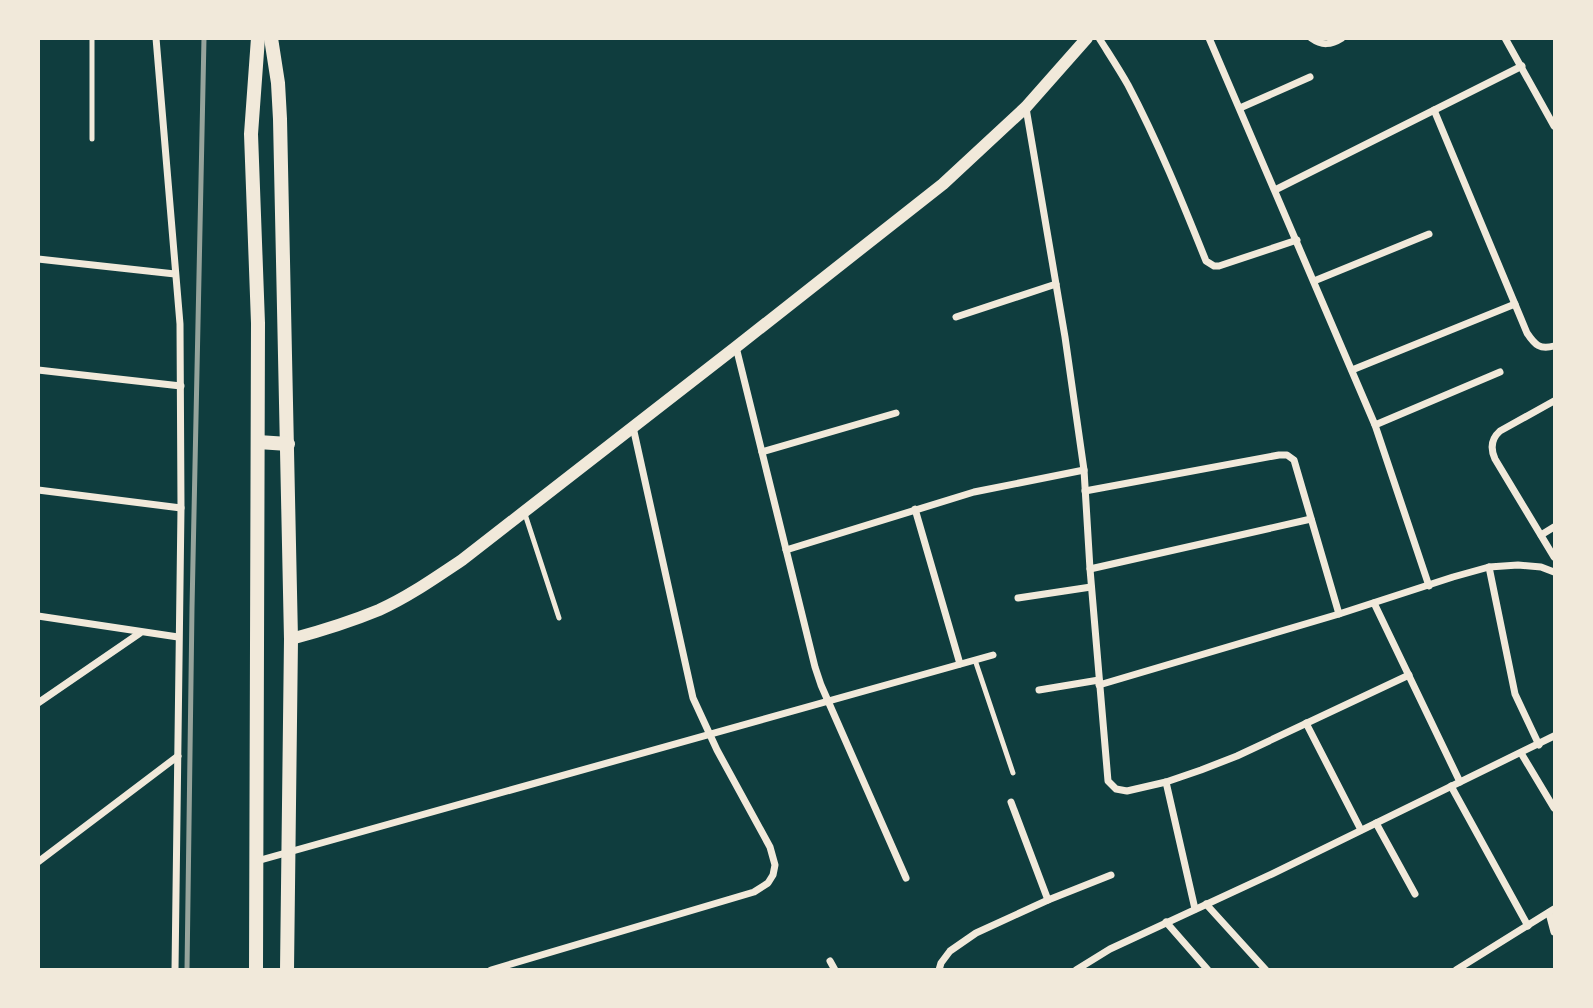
<svg xmlns="http://www.w3.org/2000/svg" width="1593" height="1008" font-family="Manrope,sans-serif">
  <rect width="100%" height="100%" fill="#0f3d3e"/>
  <g fill="none" stroke-linecap="round" stroke-linejoin="round">
    <!-- service -->
    <g stroke="#f1e9da" stroke-width="5">
      <polyline points="92,38 92,139"/>
      <polyline points="524,511 559,618"/>
      <polyline points="975,660 1013,773"/>
    </g>
    <!-- minor -->
    <g stroke="#f1e9da" stroke-width="7">
      <polyline points="156,38 180,324 181,508 175,970"/>
      <path d="M 1099,38 C 1109,54 1119,69 1128,85 C 1158,142 1182,201 1206,261 L 1214,266 L 1219,266 L 1297,240"/>
      <polyline points="1209,38 1375,425 1429,586"/>
      <path d="M 1311,38 C 1322,46 1331,45 1342,38"/>
      <polyline points="1505,38 1554,126"/>
      <polyline points="1026,108 1065,337 1084,470 1090,569 1108,781 1116,789 1127,791 1166,782 1201,770 1237,756 1409,675"/>
      <polyline points="1240,108 1310,77"/>
      <path d="M 1434,110 L 1527,333 C 1535,345 1540,350 1554,346"/>
      <polyline points="1275,190 1522,66"/>
      <polyline points="38,259 175,274"/>
      <polyline points="1314,281 1429,234"/>
      <polyline points="956,317 1056,284"/>
      <polyline points="736,347 815,667 821,685 906,878"/>
      <polyline points="38,370 181,386"/>
      <polyline points="1352,370 1515,304"/>
      <path d="M 1554,401 L 1500,431 C 1491,439 1490,448 1495,459 L 1554,557"/>
      <polyline points="1375,425 1500,372"/>
      <polyline points="762,452 896,413"/>
      <polyline points="38,490 181,508"/>
      <polyline points="1085,491 1279,455 1287,455 1294,460 1339,614"/>
      <polyline points="915,509 960,664"/>
      <polyline points="1541,535 1554,527"/>
      <polyline points="786,550 974,492 1084,470"/>
      <polyline points="1489,567 1515,694 1539,745"/>
      <polyline points="1090,569 1311,519"/>
      <polyline points="1018,598 1091,587"/>
      <polyline points="1374,603 1460,782"/>
      <polyline points="38,616 178,637"/>
      <polyline points="1099,685 1339,614 1453,577 1489,567 1518,565 1541,567 1554,572"/>
      <polyline points="1039,690 1099,680"/>
      <polyline points="38,703 140,633"/>
      <polyline points="1306,723 1361,830"/>
      <polyline points="1521,753 1554,808"/>
      <polyline points="1166,782 1195,909"/>
      <polyline points="1451,786 1528,926"/>
      <polyline points="1011,802 1048,900"/>
      <polyline points="1376,823 1415,894"/>
      <polyline points="257,861 993,655"/>
      <polyline points="38,862 178,756"/>
      <polyline points="1206,904 1266,970"/>
      <polyline points="1549,913 1554,932"/>
      <polyline points="1166,922 1208,970"/>
      <polyline points="830,961 835,970"/>
      <polyline points="491,970 754,892 768,883 773,875 775,865 770,847 717,750 693,698 633,427"/>
      <polyline points="939,970 941,963 950,951 976,933 1048,900 1111,875"/>
      <polyline points="1076,970 1110,949 1272,874 1554,736"/>
      <polyline points="1456,970 1554,909"/>
    </g>
    <!-- tertiary -->
    <path stroke="#f1e9da" stroke-width="12" d="M 291,639 C 321,631 350,622 379,610 C 408,597 435,578 462,560 L 736,347 L 943,184 L 1026,107 L 1087,38"/>
    <!-- secondary -->
    <g stroke="#f1e9da" stroke-width="14">
      <polyline points="271,38 278,83 280,119 291,639 287,970"/>
      <polyline points="258,442 288,444"/>
      <polyline points="256,970 258,323 251,134 258,38"/>
    </g>
    <!-- rail -->
    <polyline stroke="#97a49c" stroke-width="5" points="187,970 192,608 204,38"/>
  </g>
  <!-- border -->
  <rect width="1593" height="1008" fill="none" stroke="#f1e9da" stroke-width="80"/>
</svg>
